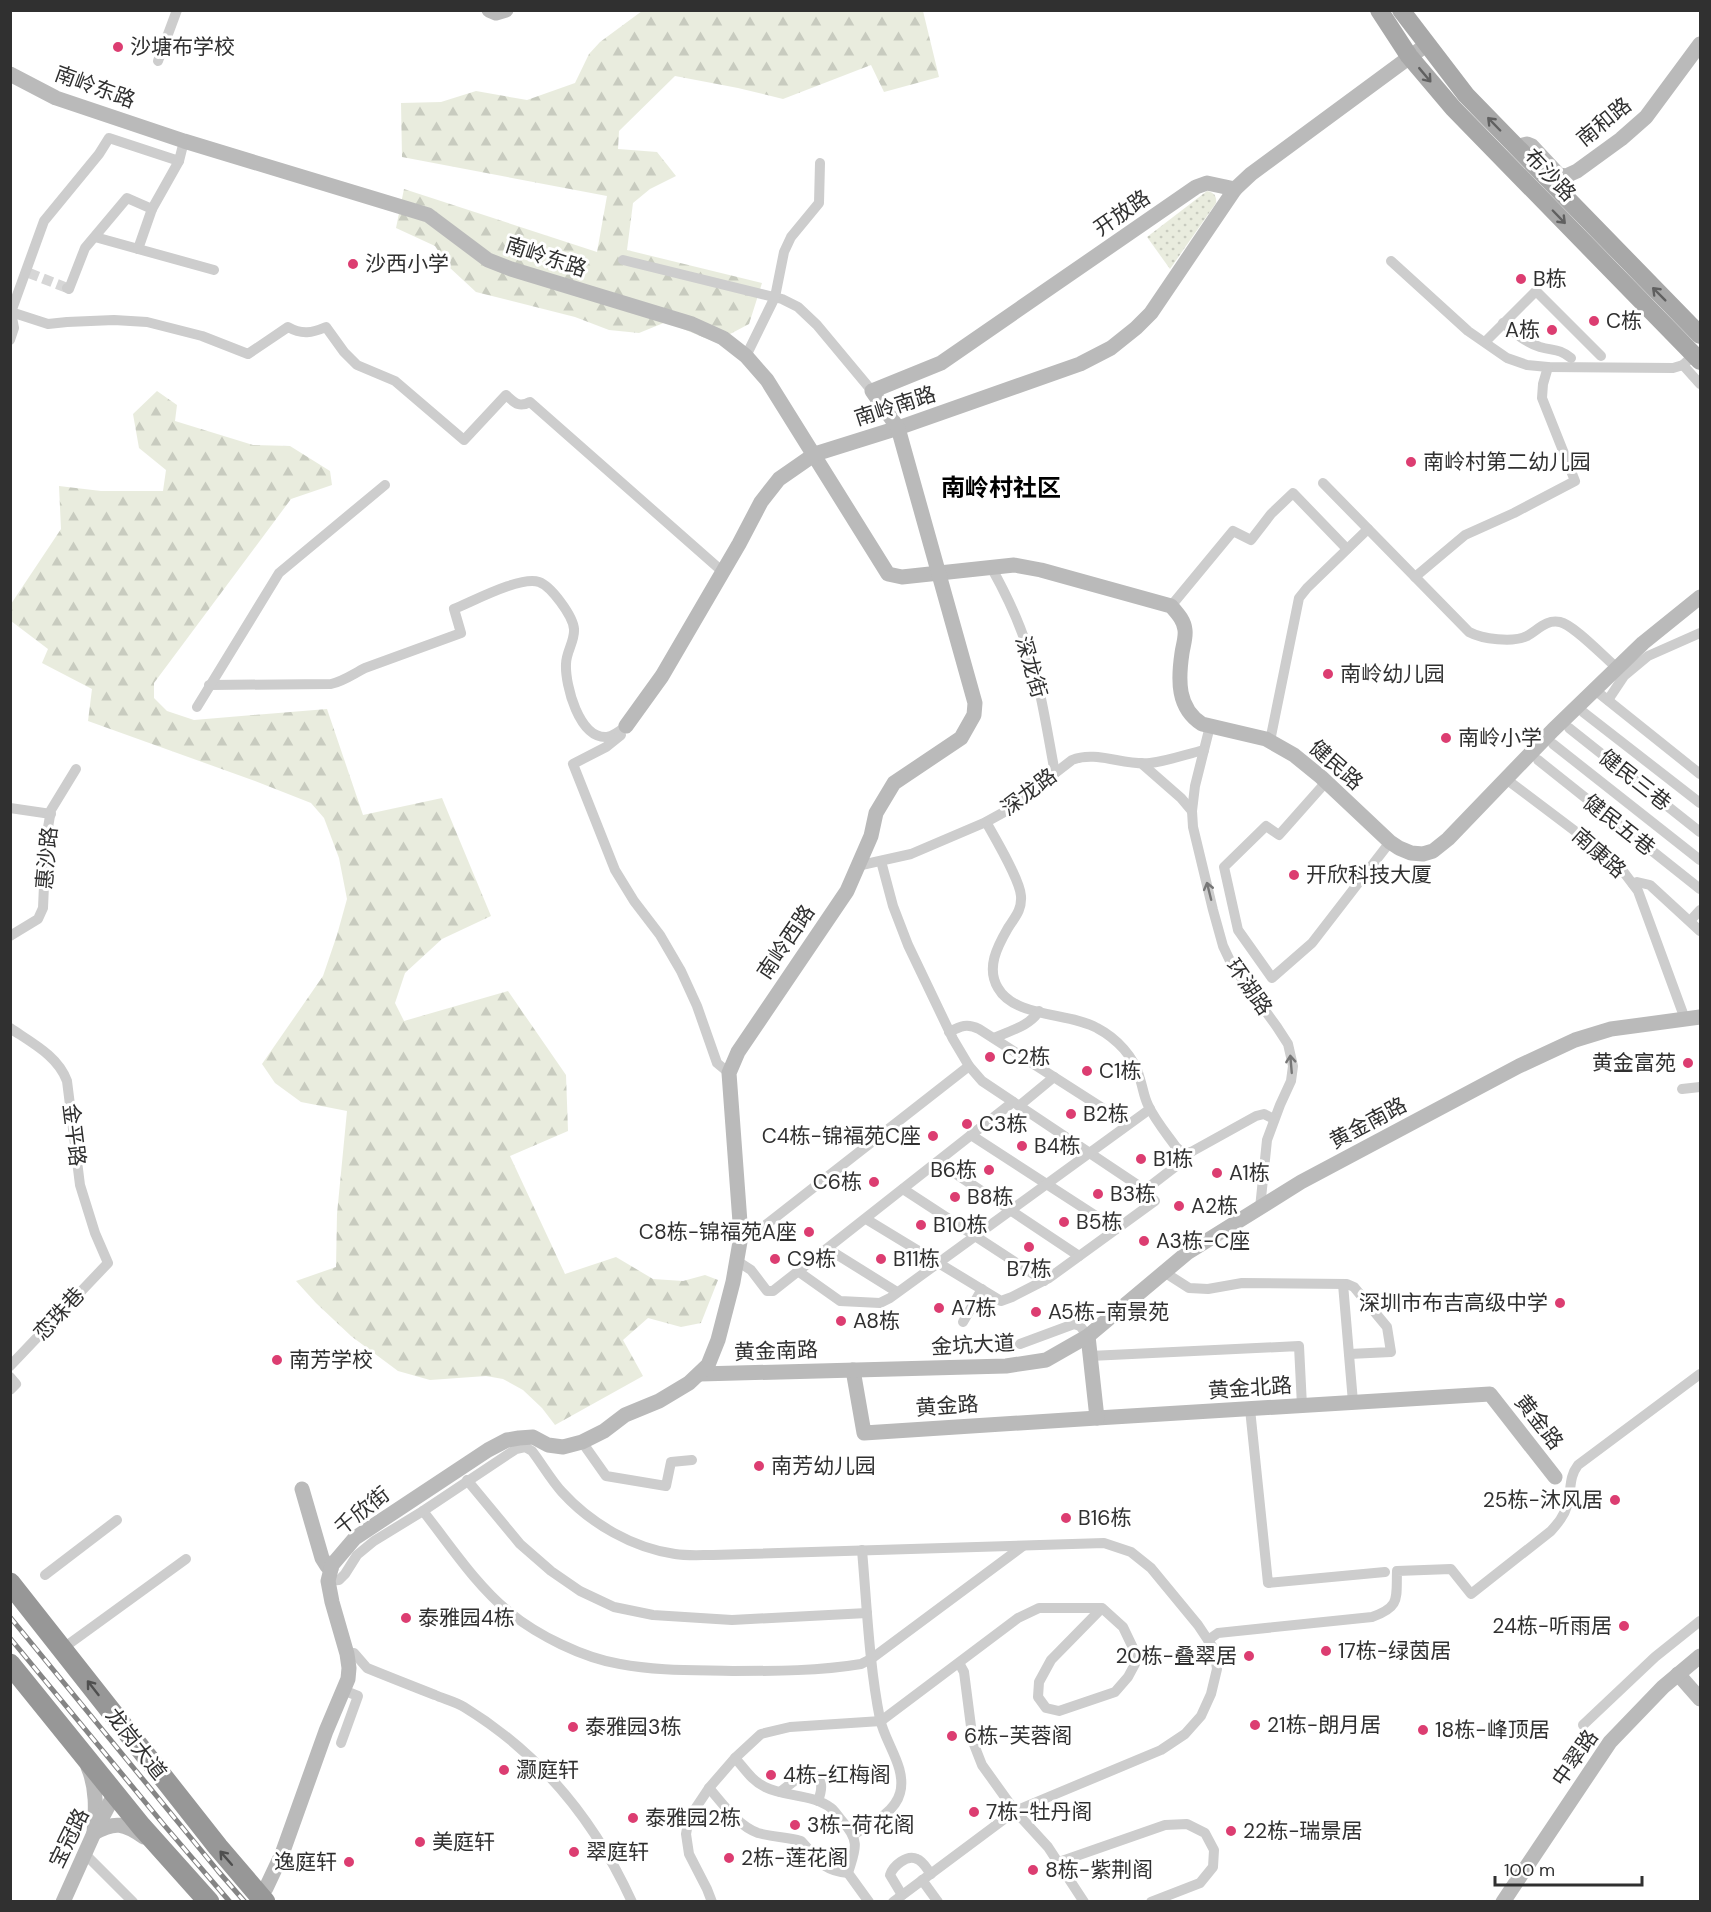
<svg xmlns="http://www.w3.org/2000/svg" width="1711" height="1912" font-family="'DM Sans','Noto Sans SC',sans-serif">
  <defs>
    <pattern id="grass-dots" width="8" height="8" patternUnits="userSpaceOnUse" patternTransform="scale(1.5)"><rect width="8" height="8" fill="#e9ecde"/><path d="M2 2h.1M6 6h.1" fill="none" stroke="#c8cbbf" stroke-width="1.8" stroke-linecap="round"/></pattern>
    <pattern id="forest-firs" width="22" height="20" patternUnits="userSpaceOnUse" patternTransform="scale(1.5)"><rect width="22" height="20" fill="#e9ecde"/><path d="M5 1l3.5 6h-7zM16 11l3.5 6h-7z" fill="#c8cbbf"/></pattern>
  </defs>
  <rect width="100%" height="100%" fill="#fff"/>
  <!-- grass -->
  <path fill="url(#grass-dots)" d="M 1207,191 C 1214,192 1217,197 1216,203 L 1170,269 L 1147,237 Z"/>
  <!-- forest -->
  <g fill="url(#forest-firs)">
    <polygon points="642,11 923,11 939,77 884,92 871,65 783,99 738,88 675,76 619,131 618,149 657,152 676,176 650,189 633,203 627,250 762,283 749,324 715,342 666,322 639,333 609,330 575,317 476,292 449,267 435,246 396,228 404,189 597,252 607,196 402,157 401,103 441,102 476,91 527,100 575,83 589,54 600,42"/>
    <polygon points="157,391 177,405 175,421 253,445 290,446 330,471 332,485 291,499 154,683 154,698 167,711 194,720 327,709 363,815 442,798 491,916 442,939 405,973 395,1003 404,1021 508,991 566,1075 568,1131 510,1156 565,1274 616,1257 653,1279 683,1281 705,1275 718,1280 701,1323 681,1327 648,1318 623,1340 643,1376 555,1425 542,1408 523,1390 503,1379 486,1376 430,1380 398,1371 351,1336 316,1303 296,1281 336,1267 337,1214 347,1111 301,1102 275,1083 262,1064 323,976 337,935 347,899 339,858 324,818 311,803 255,781 88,721 92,689 42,663 48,649 11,621 11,604 61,529 59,486 101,491 163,491 166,470 139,448 133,414"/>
  </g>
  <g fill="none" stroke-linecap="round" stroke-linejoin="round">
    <!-- street-tunnel -->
    <polyline stroke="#d6d6d6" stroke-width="10" stroke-dasharray="10 5" stroke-linecap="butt" points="29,273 67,288"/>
    <!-- street -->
    <g stroke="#cdcdcd" stroke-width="10">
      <polyline points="158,61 177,10"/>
      <polyline points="95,237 214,270"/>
      <polyline points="138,249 152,209"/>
      <polyline points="623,260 782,299 798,307 817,325 872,391"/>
      <polyline points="1391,261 1468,331 1507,358 1527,365 1548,367 1673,368 1683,365 1694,355"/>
      <polyline points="67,288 69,289 85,248 127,198 152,209 179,161"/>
      <path d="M 11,312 L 48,324 L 67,322 L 114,320 L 147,322 L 202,336 L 248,354 L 288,327 C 302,335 312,333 326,327 L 344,352 L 357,365 L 395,381 L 464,440 L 506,395 C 515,403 519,408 530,402 L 723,572"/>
      <path d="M 1503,323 C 1515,333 1525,342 1540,347 C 1553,351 1559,348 1571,358"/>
      <polyline points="10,340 14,328 11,312 44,221 99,154 109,138 179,161 184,141"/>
      <polyline points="1485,342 1536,291 1601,356"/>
      <polyline points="746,356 775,297 784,252 791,237 819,203 820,163"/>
      <polyline points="1683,365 1700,384"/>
      <path d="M 1323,483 L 1469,632 C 1482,639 1513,643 1527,636 C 1538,630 1546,619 1560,622 C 1574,625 1604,657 1617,668"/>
      <path d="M 991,567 C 1005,592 1018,619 1027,647 C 1041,687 1047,731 1055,773"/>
      <polyline points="1415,577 1465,535 1514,513 1575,481 1542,398 1543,384 1548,367"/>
      <polyline points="1171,606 1233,531 1251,540 1271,514 1293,493 1347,549"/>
      <path d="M 209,685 L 331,684 C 344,681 353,674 365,668 L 461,633 L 454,609 C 474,601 520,576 539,582 C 551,586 573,616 574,629 C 575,641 566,652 566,664 C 565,685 579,739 607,737 C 614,736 621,730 626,726"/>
      <polyline points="1595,690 1700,774"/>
      <polyline points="1608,700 1624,676 1648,656 1700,633"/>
      <polyline points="197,707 279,573 385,485"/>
      <polyline points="1583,712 1700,803"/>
      <polyline points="1210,726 1195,786 1192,811 1193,827 1213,910 1223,946 1232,965 1277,1027 1288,1044 1293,1066 1291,1081 1280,1105 1267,1140 1260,1208"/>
      <polyline points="1569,728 1700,832"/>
      <polyline points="621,735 606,747 573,764 615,870 634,901 660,935 681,971 697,1006 717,1063 729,1073"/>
      <polyline points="1270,741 1299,598 1307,588 1368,529"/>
      <polyline points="1553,744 1700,860"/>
      <polyline points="1538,760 1700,889"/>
      <polyline points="1141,763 1181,798 1192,811"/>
      <polyline points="1506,779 1616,862 1638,891 1685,1019"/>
      <polyline points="1326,782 1279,835 1266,826 1224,867 1238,930 1272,978 1312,943 1390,842"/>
      <polyline points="10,808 51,814"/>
      <path d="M 986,822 C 995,838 1020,880 1021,896 C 1022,910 1015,917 1008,928 C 997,947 986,968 998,988 C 1015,1018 1069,1012 1097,1028 C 1116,1038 1135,1057 1140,1079 C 1143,1088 1144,1097 1148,1105 C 1155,1120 1166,1133 1176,1147 L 1182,1152 L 1191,1152 L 1256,1116 L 1264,1114 L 1274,1119"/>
      <path d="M 857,866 L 911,854 L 986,822 L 1006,811 L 1072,760 C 1096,750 1124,766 1150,763 C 1168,761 1187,754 1204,750"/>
      <polyline points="1633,884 1637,882 1650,885 1700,931"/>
      <polyline points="1690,921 1700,910"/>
      <polyline points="10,936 38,919 43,908 46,839 51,810 76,769"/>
      <path d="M 10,1028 C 32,1043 58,1056 67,1081 L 80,1185 L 95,1233 L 108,1263 L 10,1366"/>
      <path d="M 949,1032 C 961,1026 967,1023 979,1029 L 1118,1118"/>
      <path d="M 994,1038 C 1009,1031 1030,1026 1039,1011"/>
      <polyline points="1682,1089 1700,1087"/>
      <polyline points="1019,1106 1054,1077"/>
      <polyline points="971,1135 1116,1229"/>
      <polyline points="938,1162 1079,1256"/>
      <polyline points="903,1189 1044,1281"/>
      <polyline points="1145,1190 1184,1160 1186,1153"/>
      <polyline points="866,1219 1001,1301 1012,1297 1049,1278 1155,1201 1145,1190 982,1081 969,1066 953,1039 908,945 893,906 881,861"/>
      <polyline points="741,1236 753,1235 969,1066"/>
      <polyline points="828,1249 897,1292"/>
      <polyline points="737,1261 751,1270 767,1291 773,1291 1013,1102"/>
      <polyline points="799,1272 840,1301 880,1303 890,1298 1150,1109"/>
      <polyline points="1164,1272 1189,1288 1208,1289 1242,1283 1347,1284 1354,1287 1387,1327 1391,1352 1349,1354"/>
      <polyline points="1343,1284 1353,1402"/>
      <polyline points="963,1322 982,1289"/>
      <polyline points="1020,1344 1074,1324 1080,1326 1088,1336"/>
      <polyline points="1090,1356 1299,1346 1302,1406"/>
      <polyline points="10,1377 16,1384 10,1390"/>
      <polyline points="1250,1409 1268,1583 1385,1572"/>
      <polyline points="582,1442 606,1476 666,1486 671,1462 692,1460"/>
      <polyline points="467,1480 520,1544 551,1571 580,1591 614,1607 653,1615 732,1620 867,1613"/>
      <path d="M 423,1511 C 450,1545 475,1584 509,1612 C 537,1635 583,1658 620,1664 C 657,1671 695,1670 733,1671 C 776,1671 819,1671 861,1664 L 871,1659 L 1023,1546"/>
      <polyline points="45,1575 117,1520"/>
      <path d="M 328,1581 L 339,1580 L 345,1574 L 357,1555 L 374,1541 L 423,1511 L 516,1449 L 525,1447 L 532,1451 C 542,1464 551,1480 562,1492 C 591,1524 633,1548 675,1554 C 687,1556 701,1555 713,1555 L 1104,1543 L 1131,1552 L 1151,1568 L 1198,1625 L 1214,1649 L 1217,1669 L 1211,1694 L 1201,1716 L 1185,1734 L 1161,1750 L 1015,1811 L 893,1902"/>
      <path d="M 1208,1640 L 1218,1633 L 1372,1617 C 1401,1607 1396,1598 1397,1571 L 1451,1569 L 1471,1594 L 1551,1531 C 1558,1523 1564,1516 1567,1506 C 1572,1491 1568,1478 1578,1465 L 1700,1374"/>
      <polyline points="62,1649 186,1559"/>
      <path d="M 347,1654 L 354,1653 L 367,1668 C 389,1677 412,1686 435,1695 C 444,1699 456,1702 464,1707 C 541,1754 595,1821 632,1902"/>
      <polyline points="959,1663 964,1672 973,1742 982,1765 1015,1811 1048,1847 1084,1902"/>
      <polyline points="1583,1725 1655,1657 1700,1621"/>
      <polyline points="341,1743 358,1696 343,1690"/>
      <path d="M 735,1758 C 744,1768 752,1781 765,1787 C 785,1797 813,1794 831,1808 C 836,1812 839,1818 843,1822 C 861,1842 855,1850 848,1873 L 869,1902"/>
      <path d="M 709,1788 C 723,1804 738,1826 758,1833 C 772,1837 787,1837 801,1841 C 818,1859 822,1871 848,1873"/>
      <path d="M 780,1792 L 802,1775 L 813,1773 C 824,1781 822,1790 818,1801"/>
      <path d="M 853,1835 C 869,1825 895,1813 900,1793 C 907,1768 885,1743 880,1719 C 869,1664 867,1607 862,1550"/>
      <polyline points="84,1853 133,1902"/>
      <polyline points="1059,1862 1165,1825 1187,1824 1205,1833 1214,1850 1213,1867 1200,1883 1151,1902"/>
      <polyline points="922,1880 938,1902"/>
      <path d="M 902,1895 L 890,1875 C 893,1866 907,1854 917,1859 C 923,1861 927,1869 931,1874"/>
      <polyline points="712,1902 707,1889 689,1854 686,1834 689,1818 709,1788 735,1758 761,1734 790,1727 881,1721 1018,1618 1039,1608 1102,1608 1123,1627 1134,1650 1135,1664 1128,1677 1115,1692 1059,1711 1046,1708 1038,1697 1039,1682 1051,1660 1102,1608"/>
    </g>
    <!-- secondary -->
    <g stroke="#bababa" stroke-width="15">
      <polyline points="489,10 496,13 506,10"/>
      <path d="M 10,74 L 56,98 L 184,141 L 428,215 L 488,260 L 511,269 L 692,324 L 723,338 L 746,356 L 767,380 L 888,574 L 902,577 L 1014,565 L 1041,570 L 1171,606 C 1177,613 1184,620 1185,630 C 1186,637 1183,646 1182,653 C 1178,680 1177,708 1202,724 L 1266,739 L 1294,755 L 1321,777 L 1390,842 L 1399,848 L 1411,853 L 1423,854 L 1433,851 L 1448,839 L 1553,730 L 1643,643 L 1700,597"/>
      <polyline points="1518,149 1523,145 1527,144 1532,146 1559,175 1566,176 1577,171 1621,139 1646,117 1700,44"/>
      <polyline points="626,726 662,676 739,544 761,502 779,479 815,454 898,428 1080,364 1111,348 1136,328 1151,313 1235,189"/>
      <polyline points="1088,1336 1097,1418 1490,1394 1555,1477"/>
      <polyline points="853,1370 864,1433 1097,1418"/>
      <polyline points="700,1374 1006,1366 1046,1360 1088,1336 1187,1253 1301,1182 1519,1066 1575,1040 1611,1029 1700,1017"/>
      <polyline points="302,1489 322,1558 327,1566 331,1569"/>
      <polyline points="1678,1674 1700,1699"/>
      <path d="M 88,1767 C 97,1788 96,1810 94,1833 C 115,1821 124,1823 144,1837"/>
      <polyline points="259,1896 266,1888 282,1854 326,1731 348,1679 349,1668 347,1654 332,1602 328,1581 332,1565 355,1538 488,1450 507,1440 519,1438 533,1437 548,1445 563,1447 582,1442 604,1431 625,1415 659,1401 689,1383 708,1365 718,1340 733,1282 741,1236 729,1073 738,1052 847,891 871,836 876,813 894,783 961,738 974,715 975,703 898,428 872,391 941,363 1196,187 1207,183 1235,189 1251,174 1426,45"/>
      <polyline points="63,1902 94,1833 115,1793"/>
      <polyline points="1503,1902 1610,1742 1663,1687 1700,1656"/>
    </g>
    <!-- primary -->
    <g stroke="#a8a8a8" stroke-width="18">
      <polyline points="1379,10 1409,56 1453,108 1700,361"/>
      <polyline points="1401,10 1466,95 1700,335"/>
    </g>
    <!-- highway -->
    <g stroke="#979797" stroke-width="21">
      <polyline points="10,1583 218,1847 265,1902"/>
      <polyline points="10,1664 141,1826 209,1902"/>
    </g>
    <!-- rail casing -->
    <g stroke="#858585" stroke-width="5">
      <g id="rail">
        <polyline points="10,1617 218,1871 245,1902"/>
        <polyline points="10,1638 164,1825 230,1902"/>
      </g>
    </g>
    <!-- rail -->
    <use href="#rail" stroke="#fff" stroke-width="3" stroke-dasharray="9" stroke-linecap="butt"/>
  </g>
  <!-- one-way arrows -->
  <defs><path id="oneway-shaft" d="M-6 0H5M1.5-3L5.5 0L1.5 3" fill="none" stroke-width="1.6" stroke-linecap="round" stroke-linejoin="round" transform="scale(1.5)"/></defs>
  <g stroke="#606060">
    <use href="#oneway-shaft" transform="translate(1425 75) rotate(50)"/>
    <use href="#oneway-shaft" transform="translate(1494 124) rotate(-134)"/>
    <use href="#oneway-shaft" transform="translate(1559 217) rotate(46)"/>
    <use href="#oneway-shaft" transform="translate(1659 294) rotate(-135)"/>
  </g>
  <g stroke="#777">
    <use href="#oneway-shaft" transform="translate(1209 891) rotate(-104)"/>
    <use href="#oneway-shaft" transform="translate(1291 1064) rotate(-95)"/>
  </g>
  <g stroke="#4f4f4f">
    <use href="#oneway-shaft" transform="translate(93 1688) rotate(-128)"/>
    <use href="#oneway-shaft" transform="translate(226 1858) rotate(-131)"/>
  </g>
  <!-- markers -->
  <g fill="#dc3d71" stroke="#fff" stroke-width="2">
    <circle cx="118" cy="47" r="6"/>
    <circle cx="353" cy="264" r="6"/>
    <circle cx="1521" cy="279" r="6"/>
    <circle cx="1594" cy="321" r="6"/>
    <circle cx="1552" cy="330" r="6"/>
    <circle cx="1411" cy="462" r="6"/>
    <circle cx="1328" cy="674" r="6"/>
    <circle cx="1446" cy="738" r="6"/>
    <circle cx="1294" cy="875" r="6"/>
    <circle cx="990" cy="1057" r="6"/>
    <circle cx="1688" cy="1063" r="6"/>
    <circle cx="1087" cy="1071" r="6"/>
    <circle cx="1071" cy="1114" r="6"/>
    <circle cx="967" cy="1124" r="6"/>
    <circle cx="933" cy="1136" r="6"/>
    <circle cx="1022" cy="1146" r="6"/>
    <circle cx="1141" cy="1159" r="6"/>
    <circle cx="989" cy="1170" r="6"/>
    <circle cx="1217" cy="1173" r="6"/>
    <circle cx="874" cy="1182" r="6"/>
    <circle cx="1098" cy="1194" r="6"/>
    <circle cx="955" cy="1197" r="6"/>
    <circle cx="1179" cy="1206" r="6"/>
    <circle cx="1064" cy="1222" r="6"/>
    <circle cx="921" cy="1225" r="6"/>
    <circle cx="809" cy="1232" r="6"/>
    <circle cx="1144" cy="1241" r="6"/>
    <circle cx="1029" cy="1247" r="6"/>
    <circle cx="775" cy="1259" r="6"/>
    <circle cx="881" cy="1259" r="6"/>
    <circle cx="1560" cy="1303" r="6"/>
    <circle cx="939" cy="1308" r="6"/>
    <circle cx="1036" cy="1312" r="6"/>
    <circle cx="841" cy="1321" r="6"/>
    <circle cx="277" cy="1360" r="6"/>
    <circle cx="759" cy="1466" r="6"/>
    <circle cx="1615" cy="1500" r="6"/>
    <circle cx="1066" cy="1518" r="6"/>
    <circle cx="406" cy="1618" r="6"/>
    <circle cx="1624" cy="1626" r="6"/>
    <circle cx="1326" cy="1651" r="6"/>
    <circle cx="1249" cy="1656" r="6"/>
    <circle cx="1255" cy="1725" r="6"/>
    <circle cx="573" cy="1727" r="6"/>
    <circle cx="1423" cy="1730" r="6"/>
    <circle cx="952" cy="1736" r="6"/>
    <circle cx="504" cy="1770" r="6"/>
    <circle cx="771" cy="1775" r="6"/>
    <circle cx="974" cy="1812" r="6"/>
    <circle cx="633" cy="1818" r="6"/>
    <circle cx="795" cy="1825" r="6"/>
    <circle cx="1231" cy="1831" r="6"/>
    <circle cx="420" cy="1842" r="6"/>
    <circle cx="574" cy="1852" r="6"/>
    <circle cx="729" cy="1858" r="6"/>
    <circle cx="349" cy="1862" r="6"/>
    <circle cx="1033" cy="1870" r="6"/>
  </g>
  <g text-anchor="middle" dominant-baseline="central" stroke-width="6" stroke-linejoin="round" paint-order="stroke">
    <!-- poi labels -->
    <g font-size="21" fill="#303030" stroke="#fff" text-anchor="start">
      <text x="130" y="47">沙塘布学校</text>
      <text x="365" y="264">沙西小学</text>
      <text x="1533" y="279">B栋</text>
      <text x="1606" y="321">C栋</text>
      <text x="1540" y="330" text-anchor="end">A栋</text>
      <text x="1423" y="462">南岭村第二幼儿园</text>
      <text x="1340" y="674">南岭幼儿园</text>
      <text x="1458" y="738">南岭小学</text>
      <text x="1306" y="875">开欣科技大厦</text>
      <text x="1002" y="1057">C2栋</text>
      <text x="1676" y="1063" text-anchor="end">黄金富苑</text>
      <text x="1099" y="1071">C1栋</text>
      <text x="1083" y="1114">B2栋</text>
      <text x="979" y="1124">C3栋</text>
      <text x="921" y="1136" text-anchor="end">C4栋-锦福苑C座</text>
      <text x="1034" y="1146">B4栋</text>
      <text x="1153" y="1159">B1栋</text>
      <text x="977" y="1170" text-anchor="end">B6栋</text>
      <text x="1229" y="1173">A1栋</text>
      <text x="862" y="1182" text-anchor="end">C6栋</text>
      <text x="1110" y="1194">B3栋</text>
      <text x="967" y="1197">B8栋</text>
      <text x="1191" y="1206">A2栋</text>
      <text x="1076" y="1222">B5栋</text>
      <text x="933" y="1225">B10栋</text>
      <text x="797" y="1232" text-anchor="end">C8栋-锦福苑A座</text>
      <text x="1156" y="1241">A3栋-C座</text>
      <text x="787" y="1259">C9栋</text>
      <text x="893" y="1259">B11栋</text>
      <text x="1029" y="1269" text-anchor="middle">B7栋</text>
      <text x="1548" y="1303" text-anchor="end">深圳市布吉高级中学</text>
      <text x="951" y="1308">A7栋</text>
      <text x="1048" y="1312">A5栋-南景苑</text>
      <text x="853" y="1321">A8栋</text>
      <text x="289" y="1360">南芳学校</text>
      <text x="771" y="1466">南芳幼儿园</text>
      <text x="1603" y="1500" text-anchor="end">25栋-沐风居</text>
      <text x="1078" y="1518">B16栋</text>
      <text x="418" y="1618">泰雅园4栋</text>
      <text x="1612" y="1626" text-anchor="end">24栋-听雨居</text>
      <text x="1338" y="1651">17栋-绿茵居</text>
      <text x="1237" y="1656" text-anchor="end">20栋-叠翠居</text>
      <text x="1267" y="1725">21栋-朗月居</text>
      <text x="585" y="1727">泰雅园3栋</text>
      <text x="1435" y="1730">18栋-峰顶居</text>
      <text x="964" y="1736">6栋-芙蓉阁</text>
      <text x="516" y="1770">灏庭轩</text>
      <text x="783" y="1775">4栋-红梅阁</text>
      <text x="986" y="1812">7栋-牡丹阁</text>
      <text x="645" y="1818">泰雅园2栋</text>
      <text x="807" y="1825">3栋-荷花阁</text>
      <text x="1243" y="1831">22栋-瑞景居</text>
      <text x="432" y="1842">美庭轩</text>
      <text x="586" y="1852">翠庭轩</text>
      <text x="741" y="1858">2栋-莲花阁</text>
      <text x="337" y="1862" text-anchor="end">逸庭轩</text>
      <text x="1045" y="1870">8栋-紫荆阁</text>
    </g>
    <!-- street labels -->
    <g font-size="21" fill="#303030" stroke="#fff">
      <text transform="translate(95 87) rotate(20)">南岭东路</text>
      <text transform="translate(1604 122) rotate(-39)">南和路</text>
      <text transform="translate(1550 175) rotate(46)">布沙路</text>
      <text transform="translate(1122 213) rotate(-35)">开放路</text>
      <text transform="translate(546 257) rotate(18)">南岭东路</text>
      <text transform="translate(895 406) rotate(-18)">南岭南路</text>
      <text transform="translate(1031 667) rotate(74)">深龙街</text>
      <text transform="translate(1336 765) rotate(41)">健民路</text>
      <text transform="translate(1635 780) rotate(38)">健民三巷</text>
      <text transform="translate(1029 792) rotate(-37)">深龙路</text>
      <text transform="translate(1619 825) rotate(38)">健民五巷</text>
      <text transform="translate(1599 853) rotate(41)">南康路</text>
      <text transform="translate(47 858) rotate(-85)">惠沙路</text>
      <text transform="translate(786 942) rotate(-56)">南岭西路</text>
      <text transform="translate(1249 987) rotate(55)">环湖路</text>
      <text transform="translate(1368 1123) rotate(-28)">黄金南路</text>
      <text transform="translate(74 1135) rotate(83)">金平路</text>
      <text transform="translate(59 1314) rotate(-47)">恋珠巷</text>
      <text transform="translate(973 1345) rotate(-3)">金坑大道</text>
      <text transform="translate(776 1351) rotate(-2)">黄金南路</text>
      <text transform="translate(1250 1388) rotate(-4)">黄金北路</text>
      <text transform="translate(947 1406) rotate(-4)">黄金路</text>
      <text transform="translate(1539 1422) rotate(52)">黄金路</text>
      <text transform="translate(362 1511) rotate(-38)">千欣街</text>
      <text transform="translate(136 1744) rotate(52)">龙岗大道</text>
      <text transform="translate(1575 1758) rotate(-55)">中翠路</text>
      <text transform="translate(69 1838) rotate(-64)">宝冠路</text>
    </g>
    <!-- quarter labels -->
    <g font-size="24" font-weight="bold" fill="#000" stroke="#fff">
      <text x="1001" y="487">南岭村社区</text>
    </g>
  </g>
  <!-- border -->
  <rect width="1711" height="1912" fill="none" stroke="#303030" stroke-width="24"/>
  <!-- scale -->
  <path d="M1495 1876v9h147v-9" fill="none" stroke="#303030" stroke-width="3"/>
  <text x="1504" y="1876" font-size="18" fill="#303030" stroke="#ffffff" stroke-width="4.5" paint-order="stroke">100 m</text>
</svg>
